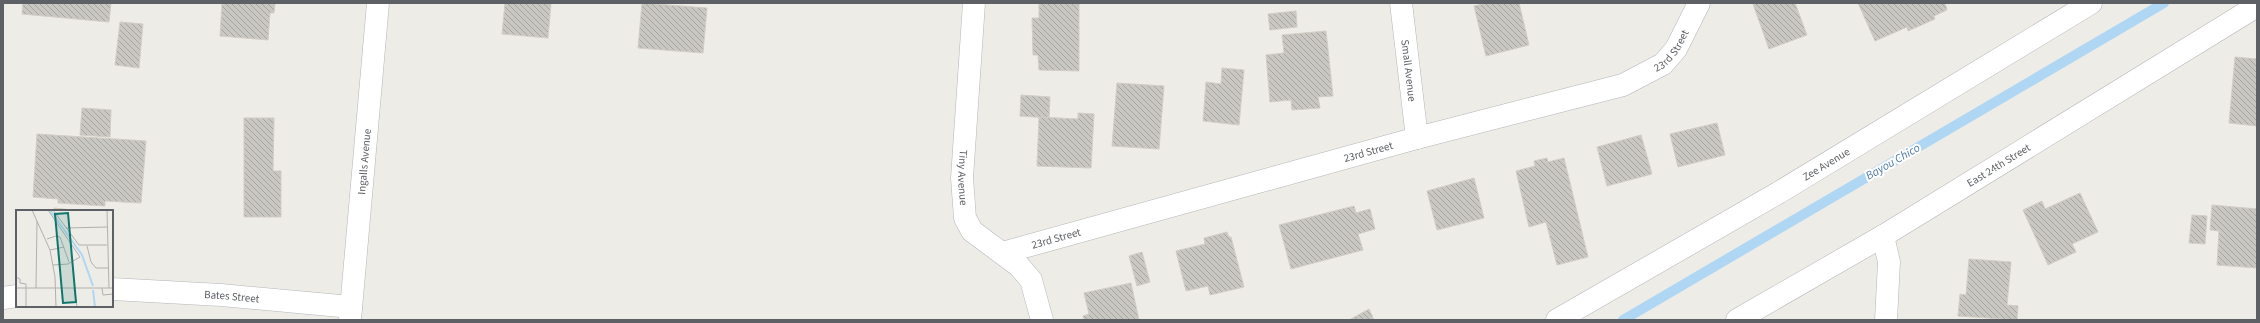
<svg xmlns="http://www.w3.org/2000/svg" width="2260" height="323" font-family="'Source Sans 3',sans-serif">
  <defs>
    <pattern id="building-back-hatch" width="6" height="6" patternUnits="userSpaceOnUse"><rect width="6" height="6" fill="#c9c7c2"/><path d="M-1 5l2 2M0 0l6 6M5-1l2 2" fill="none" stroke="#a6a5a1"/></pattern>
  </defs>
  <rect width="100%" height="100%" fill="#eeece6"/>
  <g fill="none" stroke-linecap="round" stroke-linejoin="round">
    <!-- stream -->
    <polyline stroke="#afd7f4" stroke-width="10" points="1623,320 2164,3"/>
  </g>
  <!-- building -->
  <g fill="url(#building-back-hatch)" stroke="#d2cdc5">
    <polygon points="23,3 111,3 109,22 22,14"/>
    <polygon points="222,3 275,3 274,13 270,13 268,40 220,36"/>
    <polygon points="505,3 551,3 548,38 502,34"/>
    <polygon points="642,3 707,8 703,53 638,48"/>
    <polygon points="1039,3 1079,3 1079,71 1039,70 1038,55 1033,55 1032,18 1039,18"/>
    <polygon points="1487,3 1519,3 1529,45 1486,56 1474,6"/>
    <polygon points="1756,3 1795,3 1807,35 1769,49 1753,4"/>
    <polygon points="1858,3 1945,3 1947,10 1934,16 1935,19 1908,31 1907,27 1875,41"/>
    <polygon points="1296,11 1297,27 1270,30 1268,14"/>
    <polygon points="120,22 143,24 139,68 115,65"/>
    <polygon points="1326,31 1333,96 1318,97 1320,108 1292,110 1291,100 1270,102 1266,55 1284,53 1282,35"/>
    <polygon points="2235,57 2257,59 2257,126 2229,123"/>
    <polygon points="1222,68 1244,70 1239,125 1203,121 1206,82 1221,84"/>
    <polygon points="1117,83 1164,86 1159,149 1112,146"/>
    <polygon points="1021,95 1050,97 1049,118 1020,116"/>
    <polygon points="82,108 111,110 110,137 80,135"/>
    <polygon points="1078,113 1094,114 1091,168 1037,166 1039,117 1078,119"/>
    <polygon points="244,118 274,118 273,171 281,171 281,217 244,217"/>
    <polygon points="1717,123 1725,155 1678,167 1670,134"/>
    <polygon points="37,134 146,141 141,203 105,201 105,206 58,203 58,199 33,197"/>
    <polygon points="1641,135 1652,174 1607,186 1597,147"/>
    <polygon points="1547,158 1548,162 1564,158 1588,257 1557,265 1546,222 1529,227 1516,171 1535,166 1534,161"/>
    <polygon points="1474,178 1484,218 1437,230 1427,191"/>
    <polygon points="2080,193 2098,232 2072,244 2076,252 2048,265 2023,210 2042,201 2045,209"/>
    <polygon points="2212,205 2257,209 2257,268 2217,265 2219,231 2210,230"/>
    <polygon points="1354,206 1356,213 1370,209 1375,229 1358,234 1363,250 1291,269 1279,225"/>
    <polygon points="54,208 82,211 54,211"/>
    <polygon points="2192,215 2207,216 2205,244 2189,243"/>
    <polygon points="1227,232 1229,237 1231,237 1244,287 1210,295 1208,286 1186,291 1176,251 1205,244 1204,238"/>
    <polygon points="1142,252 1150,282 1137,286 1129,256"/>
    <polygon points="1969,259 2011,262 2007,305 2018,306 2017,320 1958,316 1960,294 1966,295"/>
    <polygon points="1131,283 1139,320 1084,320 1083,316 1089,314 1084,293"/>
    <polygon points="1369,309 1374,320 1349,320"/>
  </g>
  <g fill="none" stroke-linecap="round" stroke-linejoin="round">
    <!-- street casing -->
    <g stroke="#b3b5b9" stroke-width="23">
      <g id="street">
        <path id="s1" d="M 974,3 L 962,178 L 965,218 L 972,231 L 1019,266 L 1031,280 L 1042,320"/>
        <path id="s2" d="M 1401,3 L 1417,138"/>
        <polyline points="1883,236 1889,262 1886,320"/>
        <path id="s3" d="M 1002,253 L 1417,138 L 1623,85 L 1663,64 L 1676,49 L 1699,3"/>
        <path id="s4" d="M 112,289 L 221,295 L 351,307"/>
        <polyline points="3,298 17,296"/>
        <path id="s5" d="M 1557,320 L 1778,193 L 2091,3"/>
        <path id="s6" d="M 1737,320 L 1883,236 L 2257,6"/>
      </g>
    </g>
    <!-- secondary casing -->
    <g stroke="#b2b4b8" stroke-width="23">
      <g id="secondary">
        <path id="s7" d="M 350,320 L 378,3"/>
      </g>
    </g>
    <!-- street -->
    <use href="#street" stroke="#fff" stroke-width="22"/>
    <!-- secondary -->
    <use href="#secondary" stroke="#fff" stroke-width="22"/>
  </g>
  <g text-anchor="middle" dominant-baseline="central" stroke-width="4" stroke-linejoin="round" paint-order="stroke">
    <!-- street labels -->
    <g font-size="11" fill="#5d6064" stroke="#fff">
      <text stroke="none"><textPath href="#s3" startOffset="704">23rd Street</textPath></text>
      <text stroke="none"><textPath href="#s2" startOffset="68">Small Avenue</textPath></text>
      <text stroke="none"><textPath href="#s3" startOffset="380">23rd Street</textPath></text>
      <text stroke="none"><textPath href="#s7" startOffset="159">Ingalls Avenue</textPath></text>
      <text stroke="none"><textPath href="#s5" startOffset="311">Zee Avenue</textPath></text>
      <text stroke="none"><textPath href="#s6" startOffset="304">East 24th Street</textPath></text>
      <text stroke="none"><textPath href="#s1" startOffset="175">Tiny Avenue</textPath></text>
      <text stroke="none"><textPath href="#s3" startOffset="56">23rd Street</textPath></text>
      <text stroke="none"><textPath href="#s4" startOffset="120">Bates Street</textPath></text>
    </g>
    <!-- water labels -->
    <g font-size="12" font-style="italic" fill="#4e78a5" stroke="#fff">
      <text transform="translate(1893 162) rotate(-30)">Bayou Chico</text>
    </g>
  </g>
  <!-- overview -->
  <g transform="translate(16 210)">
    <rect width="97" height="97" fill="#eeece6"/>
    <path fill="none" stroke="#afd7f4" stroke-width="2" d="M 34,0 L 66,45 L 77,76M 77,80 L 79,97"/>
    <path fill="none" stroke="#b0b0ae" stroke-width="1" d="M 0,0 L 0,78M 16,0 L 34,40 L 39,67 L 40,97M 32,0 L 64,47 L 52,54 L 37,55M 37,0 L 63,35 L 91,35M 91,0 L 93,78M 50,18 L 91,17M 31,29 L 40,26 L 44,27 L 53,52M 71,36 L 75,52 L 80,58 L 92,58M 34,40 L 48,37M 0,67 L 4,69 L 4,73 L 10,74 L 10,78M 0,78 L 97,78M 20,78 L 21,11M 58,78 L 61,97M 86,78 L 87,85 L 97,84M 10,97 L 10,78"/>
    <path fill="#0f766e" fill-opacity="0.15" stroke="#0f766e" stroke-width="2" d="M 52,3 L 60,92 L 47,93 L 39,4 Z"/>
    <rect width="97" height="97" fill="none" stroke="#5d6064" stroke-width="2"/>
  </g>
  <!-- border -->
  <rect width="2260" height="323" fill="none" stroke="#5d6064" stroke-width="8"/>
</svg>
